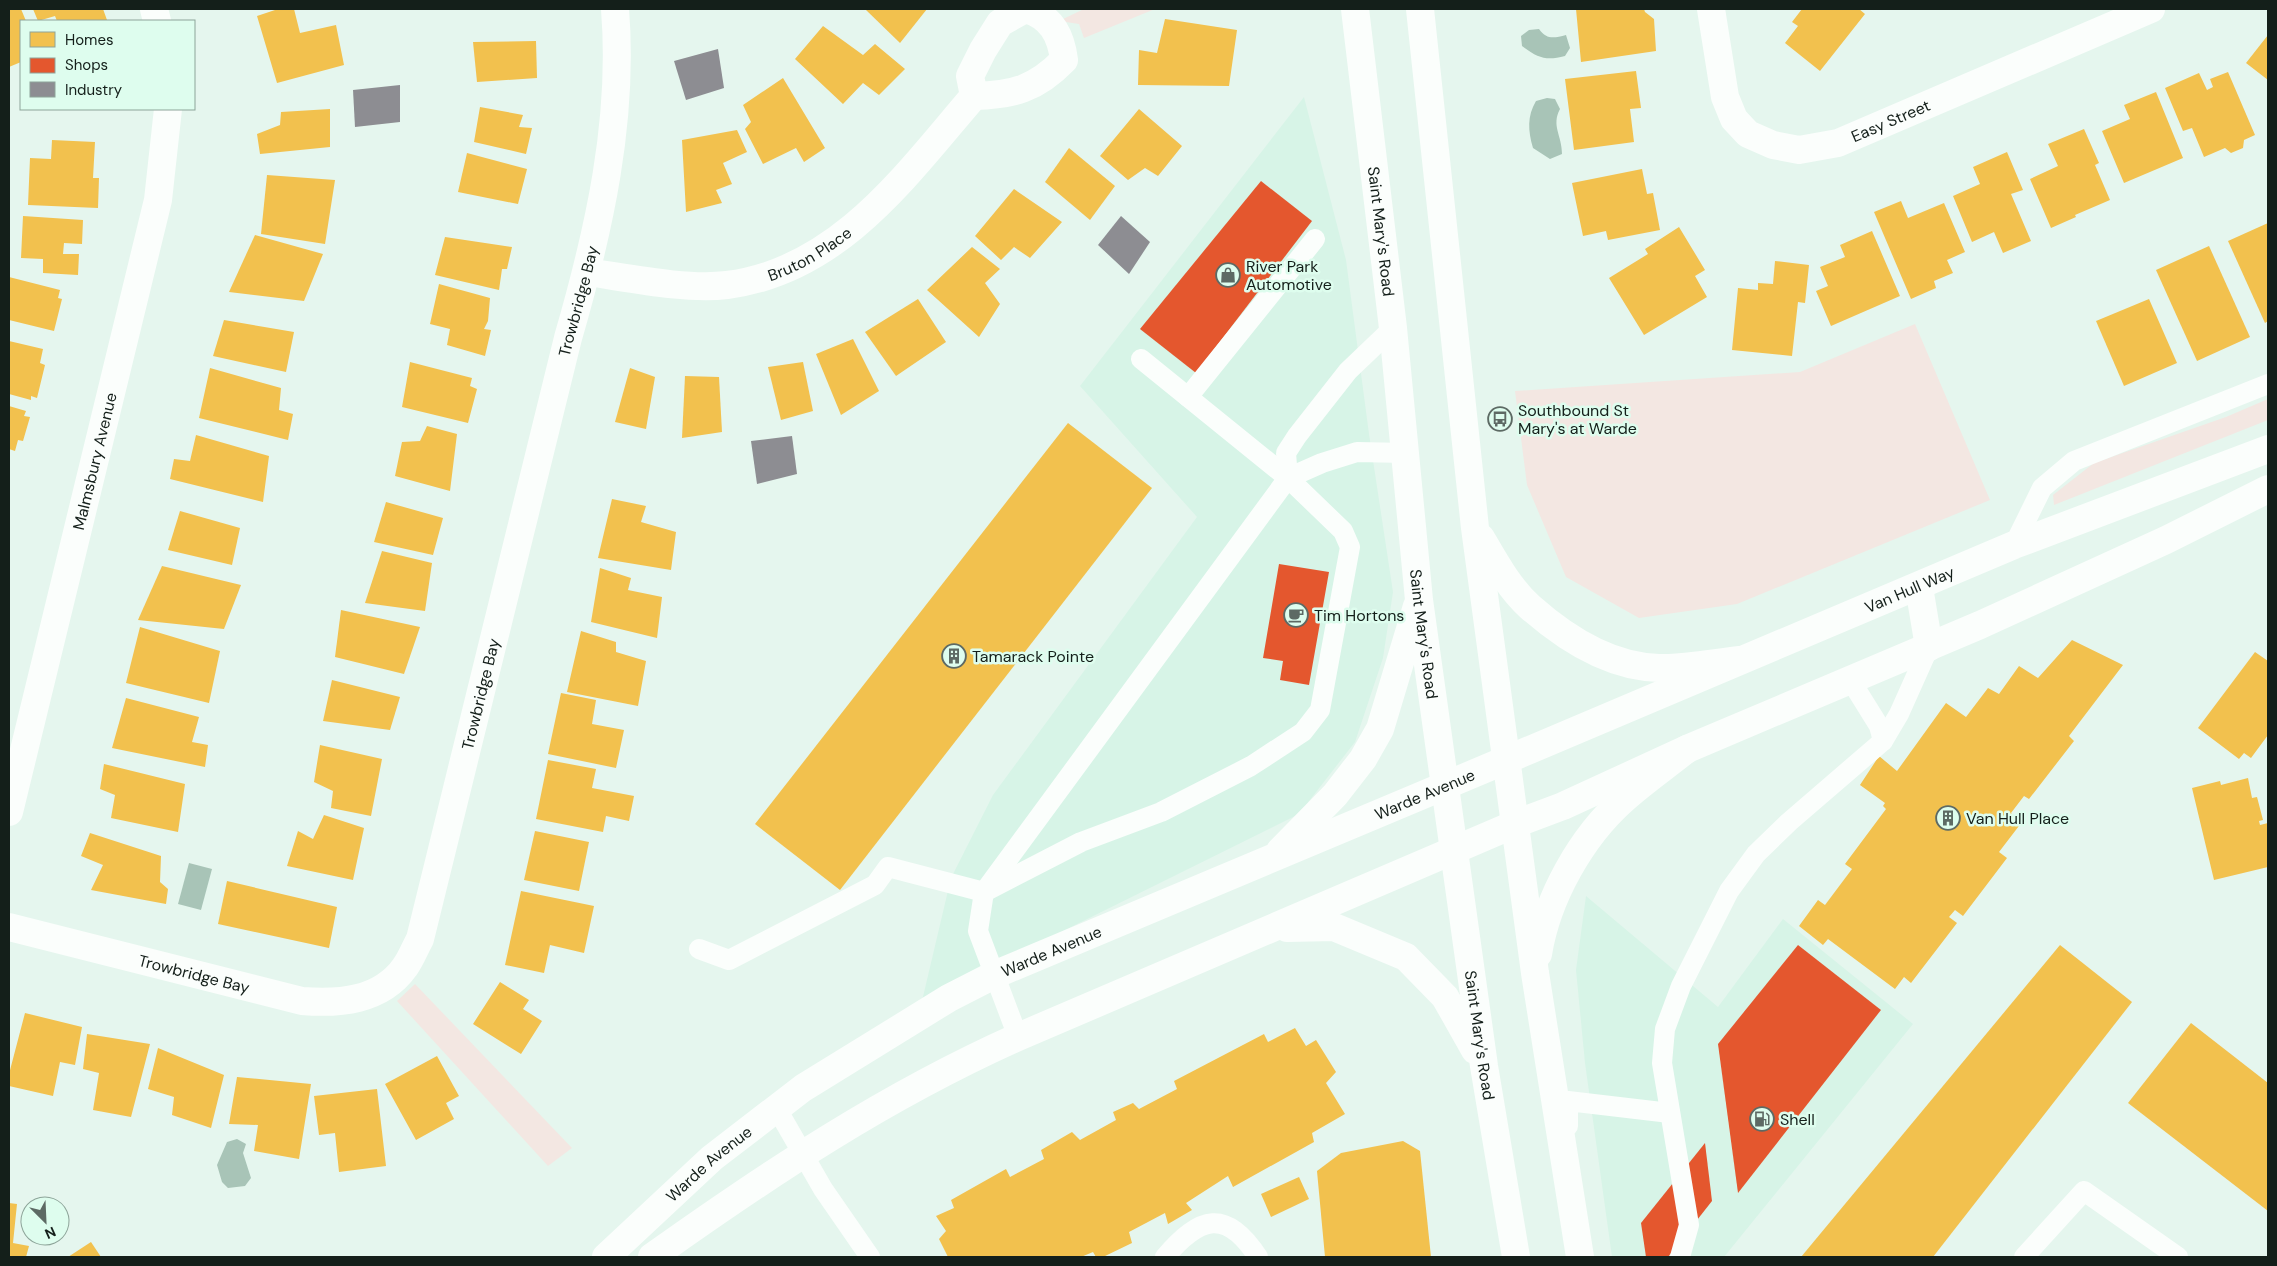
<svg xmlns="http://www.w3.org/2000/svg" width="2277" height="1266" font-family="'DM Sans',sans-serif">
  <rect width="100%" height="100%" fill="#e5f6ee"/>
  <!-- built -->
  <g fill="#d7f4e7">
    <polygon points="1304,97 1346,260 1369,434 1393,592 1383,658 1355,742 1299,814 922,1001 951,878 993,795 1197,517 1080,386"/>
    <polygon points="1586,896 1718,1007 1783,919 1913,1024 1724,1257 1612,1257 1585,1063 1576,970"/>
  </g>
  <!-- green -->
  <g fill="#f3e7e2">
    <polygon points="1084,9 1155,9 1084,38 1079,24 1059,21"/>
    <polygon points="1915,324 1990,500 1737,604 1639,618 1566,577 1527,485 1515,391 1800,372"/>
    <polygon points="2268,399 2268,420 2054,505 2053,495 2094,463 2226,417"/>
    <polygon points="415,984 572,1148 548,1166 397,1001"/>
  </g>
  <!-- water -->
  <g fill="#a8c4b7">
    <path d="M 1539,29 C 1547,40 1554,38 1566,35 L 1570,48 L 1565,56 C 1546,61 1538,58 1522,46 L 1521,36 L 1529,30 Z"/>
    <path d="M 1547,98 L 1555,99 L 1560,109 C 1551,126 1562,135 1562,154 L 1550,159 L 1533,148 C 1528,131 1527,116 1536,101 Z"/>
    <polygon points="189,863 212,869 201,910 178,904"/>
    <polygon points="237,1139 246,1144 243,1153 251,1178 245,1186 228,1188 222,1182 217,1165 227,1142"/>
  </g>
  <!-- homes -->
  <g fill="#f2c14e">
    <polygon points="9,9 21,9 26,21 21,21 21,62 9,67"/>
    <polygon points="33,9 103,9 107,20 57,21 55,16 38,21"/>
    <polygon points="278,9 294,9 300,33 336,25 344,65 277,83 257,16"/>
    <polygon points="865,9 927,9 900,43"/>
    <polygon points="1576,9 1644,9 1645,12 1654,19 1656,51 1581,62"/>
    <polygon points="1802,9 1859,9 1865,14 1820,71 1785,43 1798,26 1792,22"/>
    <polygon points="1165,19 1237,30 1229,86 1138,85 1139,50 1157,53"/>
    <polygon points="823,26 863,55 875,44 905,69 879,95 863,83 843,104 795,59"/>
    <polygon points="2268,35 2268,80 2246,63"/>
    <polygon points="536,41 537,78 477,82 473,42"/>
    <polygon points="1636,71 1641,108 1630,109 1634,142 1574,150 1565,79"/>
    <polygon points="2228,72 2255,135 2244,140 2243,148 2231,153 2225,148 2204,157 2192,128 2183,131 2165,88 2199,73 2207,90 2213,87 2210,79"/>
    <polygon points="783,78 825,148 804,162 796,148 763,164 745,129 751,122 743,105"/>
    <polygon points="2156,92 2183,158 2124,183 2102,131 2130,119 2124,105"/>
    <polygon points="480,107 523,115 519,127 532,128 526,154 474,142"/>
    <polygon points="330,109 330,147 260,154 257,134 280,125 281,112"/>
    <polygon points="1139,109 1182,146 1158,176 1145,168 1128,180 1100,156"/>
    <polygon points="2084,129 2099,163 2095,165 2110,200 2075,215 2076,217 2051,228 2030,179 2058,166 2048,144"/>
    <polygon points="737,130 747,152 723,163 732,184 716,190 722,203 686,212 682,140"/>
    <polygon points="52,140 95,142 93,178 99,178 98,208 28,205 30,158 51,159"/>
    <polygon points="1069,148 1115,186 1090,220 1045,182"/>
    <polygon points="2007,152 2023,190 2011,194 2031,241 2003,253 1994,232 1972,242 1953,196 1980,184 1973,167"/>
    <polygon points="467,153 527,169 518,204 458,192"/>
    <polygon points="1642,169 1647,194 1653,193 1660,230 1608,240 1606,231 1583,236 1572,183"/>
    <polygon points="267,175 335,180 325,244 261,234"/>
    <polygon points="1014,189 1062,222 1030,258 1014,247 1001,260 975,236"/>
    <polygon points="1901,201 1908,218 1944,203 1965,252 1947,260 1953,273 1934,281 1936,288 1911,299 1874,212"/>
    <polygon points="23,216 83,220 82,244 64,243 63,254 79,254 78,275 43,273 43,259 21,258"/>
    <polygon points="2268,223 2268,321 2265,323 2228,241"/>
    <polygon points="1679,227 1705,270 1695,276 1707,297 1644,335 1609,278 1648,254 1645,249"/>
    <polygon points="1872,231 1900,296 1831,326 1816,291 1828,286 1820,267 1845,257 1840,245"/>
    <polygon points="255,235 323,254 304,301 229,292"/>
    <polygon points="445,237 512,247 507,269 502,269 499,290 435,275"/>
    <polygon points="2209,246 2250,337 2197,361 2156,270"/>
    <polygon points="972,247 1000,269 985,283 1000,304 979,337 927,290"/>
    <polygon points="1775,261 1809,265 1805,303 1798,302 1792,356 1732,350 1738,288 1758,290 1758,283 1773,284"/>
    <polygon points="9,277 60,290 58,298 62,299 54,331 9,320"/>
    <polygon points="439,284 490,298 488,321 484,329 491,330 485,356 447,345 450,329 430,324"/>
    <polygon points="918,299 946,342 896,376 865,332"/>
    <polygon points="2149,299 2177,363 2124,386 2096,321"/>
    <polygon points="224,320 294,332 286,372 213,356"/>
    <polygon points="853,339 879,391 841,415 816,354"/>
    <polygon points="9,341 43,349 40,363 45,365 37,398 31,396 31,400 9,394"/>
    <polygon points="410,362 472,378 470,386 477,389 468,423 402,407"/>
    <polygon points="803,362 813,411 781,420 768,367"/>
    <polygon points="210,368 281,388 279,410 293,414 288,440 199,418"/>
    <polygon points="630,368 655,377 646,429 615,422"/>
    <polygon points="685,376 719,377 722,432 682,438"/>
    <polygon points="9,406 26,411 24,416 30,417 23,441 18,440 15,451 9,449"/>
    <polygon points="1068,423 1152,488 840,890 755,824"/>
    <polygon points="427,426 457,434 450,491 395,476 402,442 420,441"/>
    <polygon points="196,435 269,456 263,502 170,479 174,459 190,461"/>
    <polygon points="612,499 646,506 641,522 676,532 671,570 598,558"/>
    <polygon points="386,502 443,518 433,555 374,542"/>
    <polygon points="180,511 240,528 232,565 168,550"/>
    <polygon points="382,551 432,563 425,611 365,603"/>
    <polygon points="162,566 241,585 224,629 138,620"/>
    <polygon points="600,568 631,578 628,590 662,597 657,638 591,622"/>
    <polygon points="341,610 420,627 404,674 335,657"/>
    <polygon points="140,627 220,651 209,703 126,683"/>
    <polygon points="581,631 616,642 616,652 646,661 638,706 567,692"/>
    <polygon points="2072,640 2123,665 2069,736 2074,741 2029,799 2024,796 2011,813 2022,822 1999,852 2007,858 1963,916 1955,910 1949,917 1957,923 1911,983 1904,977 1895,989 1828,939 1823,945 1799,926 1818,900 1825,905 1852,869 1845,864 1886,809 1883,806 1885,803 1860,785 1879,756 1897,771 1946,703 1966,717 1988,688 1999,694 2019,666 2038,678"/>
    <polygon points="2255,652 2268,661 2268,735 2251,758 2244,753 2239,759 2198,728"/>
    <polygon points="332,680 400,697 390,730 323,721"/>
    <polygon points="561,693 596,700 592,724 624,730 616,768 548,754"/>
    <polygon points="126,698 199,717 192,742 208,745 205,767 112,748"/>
    <polygon points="320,745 382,759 371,816 331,808 333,791 314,782"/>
    <polygon points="548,760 596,769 592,788 634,796 629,821 606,816 603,832 536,819"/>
    <polygon points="104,764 185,784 178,832 111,818 115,795 100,789"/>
    <polygon points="2248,778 2252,798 2257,797 2263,820 2259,821 2260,825 2268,823 2268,867 2214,880 2192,788 2220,781 2221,785"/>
    <polygon points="324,815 364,828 353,880 287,866 298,831 313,839"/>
    <polygon points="535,831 589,842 579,891 524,880"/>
    <polygon points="90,833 161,856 160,882 168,889 166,904 91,890 103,865 81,856"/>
    <polygon points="227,881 337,907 329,948 218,924"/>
    <polygon points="521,891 594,906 584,953 550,945 544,973 505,965"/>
    <polygon points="2060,945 2132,1002 1933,1257 1801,1257"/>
    <polygon points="500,982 529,1000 523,1009 542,1021 521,1054 473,1024"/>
    <polygon points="25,1013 82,1027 75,1065 60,1062 53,1096 9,1086 9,1074"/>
    <polygon points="2191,1023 2268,1083 2268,1211 2128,1103"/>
    <polygon points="1295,1028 1306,1046 1316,1040 1336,1072 1326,1083 1345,1114 1312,1133 1314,1142 1233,1187 1228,1176 1186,1203 1192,1210 1168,1224 1165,1213 1129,1232 1132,1243 1103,1257 1096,1257 1093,1252 1081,1257 948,1257 939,1239 946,1231 936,1216 954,1208 951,1200 1006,1169 1010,1177 1044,1159 1041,1150 1072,1132 1080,1140 1116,1120 1113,1112 1133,1103 1139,1109 1177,1089 1174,1081 1264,1034 1268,1042"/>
    <polygon points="87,1034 150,1044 131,1117 93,1110 99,1073 83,1069"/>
    <polygon points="158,1048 224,1075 211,1128 172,1115 174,1097 148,1089"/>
    <polygon points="437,1056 459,1096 446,1103 454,1119 416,1140 385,1084"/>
    <polygon points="237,1077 311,1084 299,1159 254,1151 258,1125 229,1124"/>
    <polygon points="377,1089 386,1166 339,1172 335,1133 319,1135 314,1096"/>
    <polygon points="1403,1141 1420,1151 1431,1257 1325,1257 1317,1171 1341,1153"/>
    <polygon points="1299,1177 1309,1199 1271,1217 1261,1194"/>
    <polygon points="9,1203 17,1204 13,1243 29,1246 26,1257 9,1257"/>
    <polygon points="91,1242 101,1257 68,1257"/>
  </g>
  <!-- shops -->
  <g fill="#e4572e">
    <polygon points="1261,181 1312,221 1196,373 1140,329"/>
    <polygon points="1279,564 1329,572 1309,685 1280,680 1283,661 1263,658"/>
    <polygon points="1798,945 1881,1010 1738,1193 1718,1044"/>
    <polygon points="1705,1143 1712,1201 1668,1257 1646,1257 1641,1223"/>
  </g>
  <!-- industry -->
  <g fill="#8d8d92">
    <polygon points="718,49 724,88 686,100 674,61"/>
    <polygon points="400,85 400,122 355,127 353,90"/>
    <polygon points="1121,216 1150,242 1129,274 1098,245"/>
    <polygon points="792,436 797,474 757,484 751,441"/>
  </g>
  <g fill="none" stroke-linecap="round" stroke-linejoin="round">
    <!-- service -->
    <g stroke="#fbfefc" stroke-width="20">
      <polyline points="1188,397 1315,239"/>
      <polyline points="1288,478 1286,453 1297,436 1348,371 1393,328"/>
      <polyline points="2014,545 2042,488 2074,461 2268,384"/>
      <polyline points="1851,681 1879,726 1883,741"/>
      <polyline points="699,949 729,960 875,885 888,867 984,892 1081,842 1161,812 1251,766 1303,732 1320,710 1350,547 1343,531 1288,478 1141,359"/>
      <polyline points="1018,1037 978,931 984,892 1288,478 1322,463 1357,452 1406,453"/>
      <polyline points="777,1109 823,1189 870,1257"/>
      <polyline points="1568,1126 1568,1101 1670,1113"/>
      <path d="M 1165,1257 C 1200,1216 1226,1208 1258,1257"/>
      <polyline points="1680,1257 1689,1225 1662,1063 1665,1029 1681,986 1729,891 1756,854 1789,822 1883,741 1899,714 1929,647"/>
      <polyline points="2024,1257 2084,1191 2178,1257"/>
    </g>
    <!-- minor -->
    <g stroke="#fbfefc" stroke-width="28">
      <polyline points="154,9 157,21"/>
      <path id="s1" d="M 1711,9 L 1725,97 L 1734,119 L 1748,134 L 1773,145 L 1799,150 L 1838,143 L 2151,9"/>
      <path id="s2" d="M 587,272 C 629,278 686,290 727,285 C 839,271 906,175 974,96 C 1013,95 1036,89 1064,60 C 1061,35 1051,16 1025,9 L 1000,23 L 983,50 L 970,76 L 974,96"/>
      <polyline points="1919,587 1929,647"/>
      <path id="s3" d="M 1506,760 L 2014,545 L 2268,449"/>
      <path id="s4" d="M 9,812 L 158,200 L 168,109"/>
      <polyline points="1515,824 1563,806 1687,749 1980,625 2166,540 2268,489"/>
      <path id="s5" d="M 9,927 L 302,1001 C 339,1004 381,1001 405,967 C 411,959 415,948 420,939 L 568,338 C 599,231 624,120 615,9"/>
    </g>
    <!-- secondary -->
    <g stroke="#fbfefc" stroke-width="28">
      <path id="s6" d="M 1355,9 L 1393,328 L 1419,600 L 1484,1066 L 1516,1257"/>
      <polyline points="1420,9 1475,528 1535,973 1580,1257"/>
      <path d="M 1481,538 C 1495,562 1509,588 1530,607 C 1565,638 1611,667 1659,668 C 1685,669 1713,663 1740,660"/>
      <polyline points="1280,851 1335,795 1363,759 1380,729 1417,606"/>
      <polyline points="1287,928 1334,927 1406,957 1445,997 1475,1050"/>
      <path d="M 1538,954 C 1547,898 1581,837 1624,799 C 1644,781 1666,766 1687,749"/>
      <path id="s7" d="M 606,1257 L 712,1158 L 803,1088 L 949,998 L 994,975 L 1506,760"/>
      <path d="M 652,1257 C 770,1173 886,1096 1018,1037 L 1515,824"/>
    </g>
  </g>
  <!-- icons -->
  <defs>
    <g id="shop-ring" transform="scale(1.25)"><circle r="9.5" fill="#defdee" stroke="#5d6a64" stroke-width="1.5"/><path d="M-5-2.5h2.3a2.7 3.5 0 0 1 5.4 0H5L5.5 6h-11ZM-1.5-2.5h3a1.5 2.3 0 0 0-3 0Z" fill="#5d6a64"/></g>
    <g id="bus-ring" transform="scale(1.25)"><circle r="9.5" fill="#defdee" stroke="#5d6a64" stroke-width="1.5"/><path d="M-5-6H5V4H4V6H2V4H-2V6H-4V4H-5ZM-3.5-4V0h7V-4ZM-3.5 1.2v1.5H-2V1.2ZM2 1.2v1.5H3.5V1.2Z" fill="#5d6a64"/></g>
    <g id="cafe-ring" transform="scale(1.25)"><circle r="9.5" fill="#defdee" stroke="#5d6a64" stroke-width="1.5"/><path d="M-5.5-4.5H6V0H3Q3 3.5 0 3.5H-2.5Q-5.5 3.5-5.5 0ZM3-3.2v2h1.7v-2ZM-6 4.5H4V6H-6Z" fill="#5d6a64"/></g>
    <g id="building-ring" transform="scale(1.25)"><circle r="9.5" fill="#defdee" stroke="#5d6a64" stroke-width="1.5"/><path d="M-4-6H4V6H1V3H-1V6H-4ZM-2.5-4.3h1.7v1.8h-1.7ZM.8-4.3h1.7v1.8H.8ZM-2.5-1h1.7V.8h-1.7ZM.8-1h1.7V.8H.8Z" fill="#5d6a64"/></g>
    <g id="fuel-ring" transform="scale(1.25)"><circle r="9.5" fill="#defdee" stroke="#5d6a64" stroke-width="1.5"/><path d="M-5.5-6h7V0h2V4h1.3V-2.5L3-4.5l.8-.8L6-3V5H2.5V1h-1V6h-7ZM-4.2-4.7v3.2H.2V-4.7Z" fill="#5d6a64"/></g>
  </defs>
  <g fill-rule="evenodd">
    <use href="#shop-ring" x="1228" y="275"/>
    <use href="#bus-ring" x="1500" y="419"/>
    <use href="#cafe-ring" x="1296" y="615"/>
    <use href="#building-ring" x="954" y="656"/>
    <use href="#building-ring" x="1948" y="818"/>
    <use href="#fuel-ring" x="1762" y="1119"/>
  </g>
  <g text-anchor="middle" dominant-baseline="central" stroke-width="5" stroke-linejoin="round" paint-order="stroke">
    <!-- street labels -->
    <g font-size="16" fill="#141f1a" stroke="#defdee">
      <text stroke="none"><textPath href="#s1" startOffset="284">Easy Street</textPath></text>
      <text stroke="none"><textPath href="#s6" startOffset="224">Saint Mary's Road</textPath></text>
      <text stroke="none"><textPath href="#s2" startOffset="230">Bruton Place</textPath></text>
      <text stroke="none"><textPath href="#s5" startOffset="1105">Trowbridge Bay</textPath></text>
      <text stroke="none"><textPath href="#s4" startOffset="361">Malmsbury Avenue</textPath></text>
      <text stroke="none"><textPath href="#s3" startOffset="438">Van Hull Way</textPath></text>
      <text stroke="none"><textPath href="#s6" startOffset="629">Saint Mary's Road</textPath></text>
      <text stroke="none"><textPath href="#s5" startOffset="700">Trowbridge Bay</textPath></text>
      <text stroke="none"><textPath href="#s7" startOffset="949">Warde Avenue</textPath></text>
      <text stroke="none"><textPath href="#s7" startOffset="544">Warde Avenue</textPath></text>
      <text stroke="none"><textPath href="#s5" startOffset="191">Trowbridge Bay</textPath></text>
      <text stroke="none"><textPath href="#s6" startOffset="1034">Saint Mary's Road</textPath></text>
      <text stroke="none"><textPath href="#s7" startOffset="139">Warde Avenue</textPath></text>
    </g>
    <!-- poi labels -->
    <g font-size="16" fill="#141f1a" stroke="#defdee" text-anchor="start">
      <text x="1246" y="266">River Park<tspan x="1246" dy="18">Automotive</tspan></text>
      <text x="1518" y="410">Southbound St<tspan x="1518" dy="18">Mary's at Warde</tspan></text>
      <text x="1314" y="615">Tim Hortons</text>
      <text x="972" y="656">Tamarack Pointe</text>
      <text x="1966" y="818">Van Hull Place</text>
      <text x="1780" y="1119">Shell</text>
    </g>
  </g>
  <!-- border -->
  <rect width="2277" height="1266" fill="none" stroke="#141f1a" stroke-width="20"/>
  <!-- legend -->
  <rect x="20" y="20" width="175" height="90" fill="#defdee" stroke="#8da499"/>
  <rect x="30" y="32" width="25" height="15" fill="#f2c14e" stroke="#8da499"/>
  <text x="65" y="45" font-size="15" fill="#141f1a">Homes</text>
  <rect x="30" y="58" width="25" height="15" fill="#e4572e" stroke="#8da499"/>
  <text x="65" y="70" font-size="15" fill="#141f1a">Shops</text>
  <rect x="30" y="82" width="25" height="15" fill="#8d8d92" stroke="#8da499"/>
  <text x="65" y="95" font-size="15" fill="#141f1a">Industry</text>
  <!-- north arrow -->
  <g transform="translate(45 1221) rotate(156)"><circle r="24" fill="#defdee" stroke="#8da499"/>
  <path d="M0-4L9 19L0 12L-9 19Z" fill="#5d6a64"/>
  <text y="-8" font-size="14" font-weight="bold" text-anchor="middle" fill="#141f1a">N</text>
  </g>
</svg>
